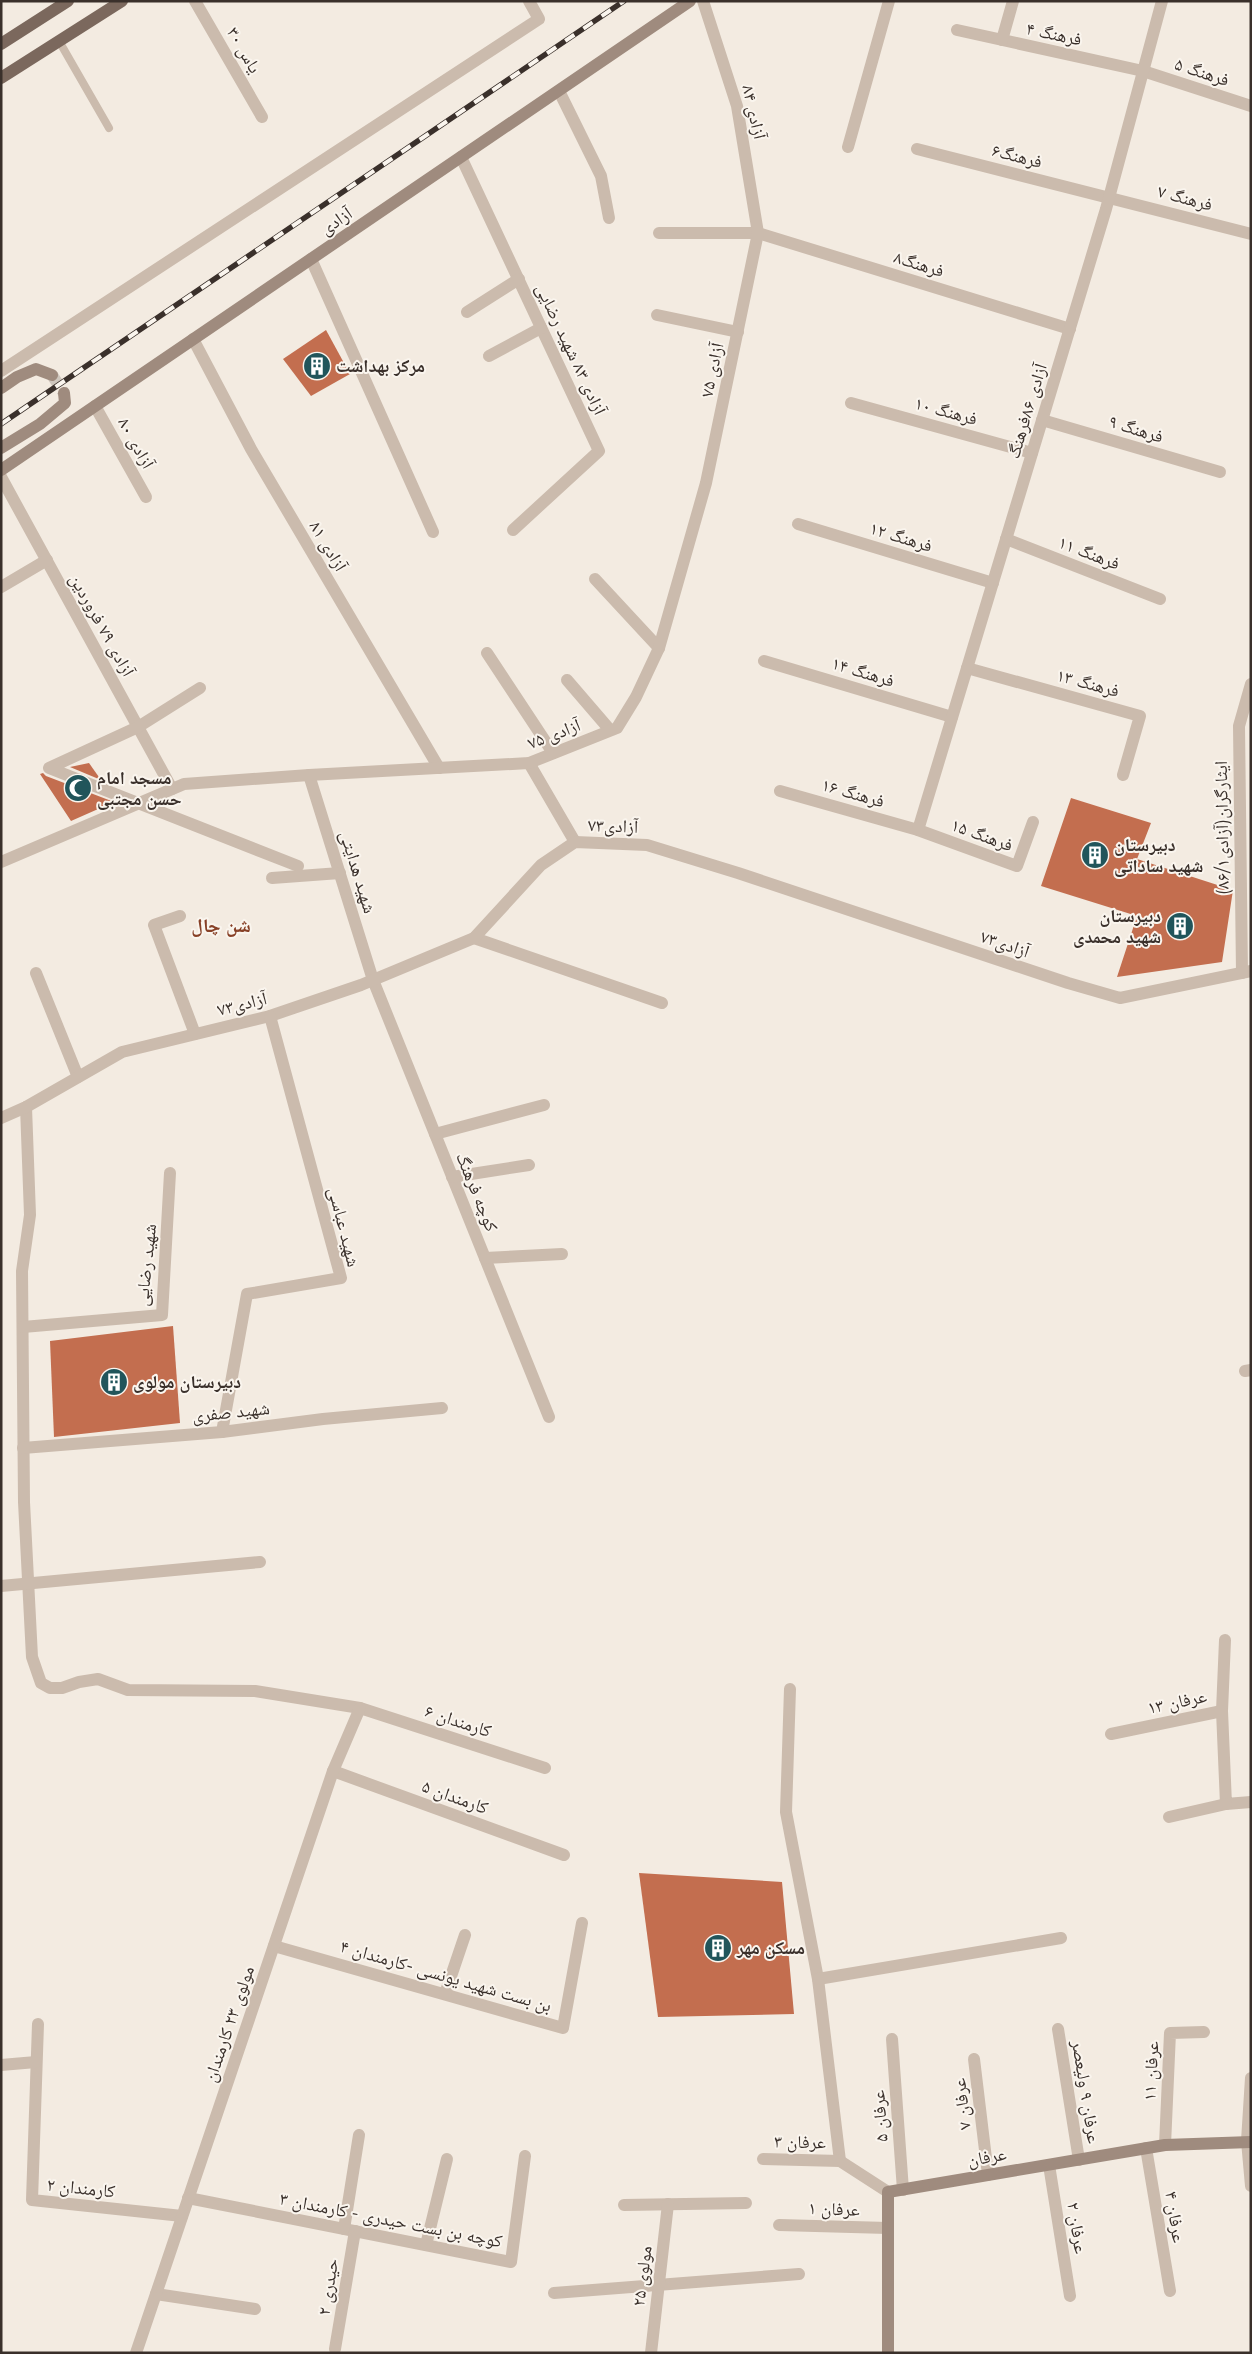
<svg xmlns="http://www.w3.org/2000/svg" width="1252" height="2354" font-family="Montserrat,'Noto Naskh Arabic',sans-serif">
  <rect width="100%" height="100%" fill="#f3ebe1"/>
  <!-- building -->
  <g fill="#c36e4f">
    <polygon points="326,330 350,374 311,396 283,359"/>
    <polygon points="89,763 101,780 70,767"/>
    <polygon points="43,773 46,776 114,802 71,821 40,774"/>
    <polygon points="1071,798 1151,823 1137,859 1233,890 1222,962 1117,977 1137,916 1041,886"/>
    <polygon points="173,1326 180,1423 54,1437 50,1341"/>
    <polygon points="639,1873 782,1882 794,2014 658,2017"/>
  </g>
  <g fill="none" stroke-linecap="round" stroke-linejoin="round">
    <!-- secondary-tunnel -->
    <polyline stroke="#cec6bd" stroke-width="12" stroke-dasharray="12 6" stroke-linecap="butt" points="52,375 64,393"/>
    <!-- lane -->
    <polyline stroke="#cbbbad" stroke-width="8" points="59,41 109,128"/>
    <!-- street -->
    <g stroke="#cbbbad" stroke-width="12">
      <polyline points="195,1 262,117"/>
      <polyline points="957,30 1143,71 1251,106"/>
      <polyline points="1002,40 1013,1"/>
      <polyline points="559,91 601,176 609,218"/>
      <polyline points="848,147 889,1"/>
      <polyline points="917,149 1251,234"/>
      <polyline points="461,157 599,451 513,530"/>
      <polyline points="659,233 758,233 1070,329"/>
      <polyline points="311,259 433,532"/>
      <polyline points="467,312 519,279"/>
      <polyline points="657,315 738,332"/>
      <polyline points="193,339 251,449 439,768"/>
      <polyline points="489,356 541,328"/>
      <polyline points="1,371 539,19 529,1"/>
      <polyline points="851,403 1032,453"/>
      <polyline points="95,406 146,497"/>
      <polyline points="1042,420 1220,472"/>
      <polyline points="1,477 172,789"/>
      <polyline points="798,524 993,583"/>
      <polyline points="1006,539 1160,599"/>
      <polyline points="595,579 659,648"/>
      <polyline points="1,587 47,560"/>
      <polyline points="487,653 553,753"/>
      <polyline points="764,661 952,717"/>
      <polyline points="967,668 1140,716 1123,775"/>
      <polyline points="567,680 610,730"/>
      <polyline points="200,688 138,727 49,768 298,866"/>
      <polyline points="529,763 575,842"/>
      <polyline points="309,775 373,980 549,1417"/>
      <polyline points="780,791 918,830 1017,866 1033,822"/>
      <polyline points="918,830 1106,209 1162,1"/>
      <polyline points="1,862 184,784 309,775 529,763 617,728 636,697 659,648 706,483 758,233 737,106 703,1"/>
      <polyline points="272,878 340,873"/>
      <polyline points="180,916 154,925 195,1034"/>
      <polyline points="474,938 662,1003"/>
      <polyline points="36,973 78,1077"/>
      <polyline points="1242,973 1239,726 1251,684"/>
      <polyline points="26,1107 30,1215 22,1271 24,1502 32,1657 41,1683 50,1688 62,1688 79,1682 98,1679 128,1690 255,1691 360,1708 545,1768"/>
      <polyline points="1,1118 26,1107 122,1052 270,1016 361,985 474,938 541,865 575,842 647,845 738,873 1068,983 1120,998 1251,971"/>
      <polyline points="435,1134 544,1105"/>
      <polyline points="452,1177 529,1165"/>
      <polyline points="485,1258 562,1254"/>
      <polyline points="23,1327 162,1315 170,1173"/>
      <polyline points="1245,1371 1251,1370"/>
      <polyline points="222,1432 247,1294 341,1278 270,1016"/>
      <polyline points="23,1448 222,1432 323,1419 442,1408"/>
      <polyline points="1,1586 260,1562"/>
      <polyline points="790,1689 786,1812 818,1979 840,2161"/>
      <polyline points="1222,1711 1225,1640"/>
      <polyline points="1111,1734 1222,1711 1226,1804 1251,1802"/>
      <polyline points="333,1771 564,1855"/>
      <polyline points="1169,1817 1226,1804"/>
      <polyline points="274,1946 563,2028 582,1923"/>
      <polyline points="818,1979 1061,1938"/>
      <polyline points="445,1994 465,1935"/>
      <polyline points="38,2024 32,2200 182,2216"/>
      <polyline points="1058,2029 1079,2160"/>
      <polyline points="892,2039 903,2190"/>
      <polyline points="974,2059 988,2175"/>
      <polyline points="1,2065 36,2062"/>
      <polyline points="1251,2078 1247,2141 1251,2186"/>
      <polyline points="1165,2145 1170,2033 1204,2032"/>
      <polyline points="1146,2148 1170,2291"/>
      <polyline points="763,2159 840,2161 888,2192"/>
      <polyline points="1049,2165 1070,2296"/>
      <polyline points="188,2198 511,2262 525,2156"/>
      <polyline points="624,2205 746,2203"/>
      <polyline points="779,2225 888,2228"/>
      <polyline points="344,2229 359,2135"/>
      <polyline points="426,2245 447,2159"/>
      <polyline points="554,2293 799,2274"/>
      <polyline points="156,2294 255,2309"/>
      <polyline points="335,2349 355,2231"/>
      <polyline points="136,2353 333,1771 360,1708"/>
      <polyline points="651,2353 668,2204"/>
    </g>
    <!-- secondary -->
    <g stroke="#9f8b7e" stroke-width="12">
      <polyline points="1,388 17,377 36,369 52,375"/>
      <polyline points="1,448 40,424 65,403 64,393"/>
      <polyline points="1,470 690,1"/>
      <polyline points="888,2353 888,2192 1165,2145 1251,2142"/>
    </g>
    <!-- primary -->
    <g stroke="#7b685d" stroke-width="12">
      <polyline points="1,44 68,1"/>
      <polyline points="1,78 122,1"/>
    </g>
    <!-- rail casing -->
    <g stroke="#3a302b" stroke-width="5.5">
      <polyline id="rail" points="1,424 624,1"/>
    </g>
    <!-- rail -->
    <use href="#rail" stroke="#faf5ee" stroke-width="4" stroke-dasharray="11" stroke-linecap="butt"/>
  </g>
  <!-- icons -->
  <defs>
    <g id="building-disc" transform="scale(1.4375)"><circle r="9.5" fill="#21555b" stroke="#faf5ee"/><path d="M-4-6H4V6H1V3H-1V6H-4ZM-2.5-4.3h1.7v1.8h-1.7ZM.8-4.3h1.7v1.8H.8ZM-2.5-1h1.7V.8h-1.7ZM.8-1h1.7V.8H.8Z" fill="#fff"/></g>
    <g id="mosque-disc" transform="scale(1.4375)"><circle r="9.5" fill="#21555b" stroke="#faf5ee"/><path d="M3.5-4.9A6 6 0 1 0 3.5 4.9A5 5 0 1 1 3.5-4.9Z" fill="#fff"/></g>
  </defs>
  <g fill-rule="evenodd">
    <use href="#building-disc" x="317" y="366"/>
    <use href="#mosque-disc" x="78" y="788"/>
    <use href="#building-disc" x="1095" y="855"/>
    <use href="#building-disc" x="1180" y="926"/>
    <use href="#building-disc" x="114" y="1382"/>
    <use href="#building-disc" x="718" y="1948"/>
  </g>
  <g text-anchor="middle" dominant-baseline="central" stroke-width="4" stroke-linejoin="round" paint-order="stroke">
    <!-- street labels -->
    <g font-size="18" fill="#3a302b" stroke="#faf5ee">
      <text transform="translate(1054 34) rotate(12)">فرهنگ ۴</text>
      <text transform="translate(244 50) rotate(60)">یاس ۳۰</text>
      <text transform="translate(1202 72) rotate(18)">فرهنگ ۵</text>
      <text transform="translate(754 112) rotate(77)">آزادی ۸۴</text>
      <text transform="translate(1017 156) rotate(14)">فرهنگ۶</text>
      <text transform="translate(1185 198) rotate(15)">فرهنگ ۷</text>
      <text transform="translate(336 221) rotate(-34)">آزادی</text>
      <text transform="translate(919 264) rotate(17)">فرهنگ۸</text>
      <text transform="translate(571 349) rotate(65)">آزادی ۸۳ شهید رضایی</text>
      <text transform="translate(712 370) rotate(-78)">آزادی ۷۵</text>
      <text transform="translate(946 411) rotate(15)">فرهنگ ۱۰</text>
      <text transform="translate(1027 411) rotate(-73)">آزادی ۸۶فرهنگ</text>
      <text transform="translate(1136 429) rotate(17)">فرهنگ ۹</text>
      <text transform="translate(136 443) rotate(61)">آزادی ۸۰</text>
      <text transform="translate(901 537) rotate(17)">فرهنگ ۱۲</text>
      <text transform="translate(328 546) rotate(59)">آزادی ۸۱</text>
      <text transform="translate(1089 553) rotate(21)">فرهنگ ۱۱</text>
      <text transform="translate(102 625) rotate(61)">آزادی ۷۹ فروردین</text>
      <text transform="translate(863 672) rotate(17)">فرهنگ ۱۴</text>
      <text transform="translate(1088 683) rotate(15)">فرهنگ ۱۳</text>
      <text transform="translate(554 734) rotate(-21)">آزادی ۷۵</text>
      <text transform="translate(853 793) rotate(16)">فرهنگ ۱۶</text>
      <text transform="translate(613 826) rotate(2)">آزادی۷۳</text>
      <text transform="translate(1222 828) rotate(-91)">ایثارگران(آزادی۸۶/۱)</text>
      <text transform="translate(982 835) rotate(20)">فرهنگ ۱۵</text>
      <text transform="translate(358 872) rotate(73)">شهید هدایتی</text>
      <text transform="translate(1005 944) rotate(19)">آزادی۷۳</text>
      <text transform="translate(242 1004) rotate(-14)">آزادی۷۳</text>
      <text transform="translate(477 1192) rotate(68)">کوچه فرهنگ</text>
      <text transform="translate(344 1227) rotate(76)">شهید عباسی</text>
      <text transform="translate(146 1265) rotate(-84)">شهید رضایی</text>
      <text transform="translate(231 1412) rotate(-6)">شهید صفری</text>
      <text transform="translate(1177 1702) rotate(-12)">عرفان ۱۳</text>
      <text transform="translate(458 1721) rotate(18)">کارمندان ۶</text>
      <text transform="translate(455 1797) rotate(20)">کارمندان ۵</text>
      <text transform="translate(446 1976) rotate(16)">بن بست شهید یونسی -کارمندان ۴</text>
      <text transform="translate(229 2024) rotate(-71)">مولوی ۲۳ کارمندان</text>
      <text transform="translate(1151 2071) rotate(-87)">عرفان ۱۱</text>
      <text transform="translate(1086 2092) rotate(81)">عرفان ۹ ولیعصر</text>
      <text transform="translate(962 2104) rotate(-97)">عرفان ۷</text>
      <text transform="translate(880 2116) rotate(-94)">عرفان ۵</text>
      <text transform="translate(800 2142) rotate(1)">عرفان ۳</text>
      <text transform="translate(987 2157) rotate(-10)">عرفان</text>
      <text transform="translate(81 2188) rotate(6)">کارمندان ۲</text>
      <text transform="translate(834 2209) rotate(2)">عرفان ۱</text>
      <text transform="translate(1175 2217) rotate(81)">عرفان ۴</text>
      <text transform="translate(391 2220) rotate(11)">کوچه بن بست حیدری - کارمندان ۳</text>
      <text transform="translate(1077 2228) rotate(81)">عرفان ۲</text>
      <text transform="translate(642 2276) rotate(-83)">مولوی ۲۵</text>
      <text transform="translate(328 2287) rotate(-81)">حیدری ۲</text>
    </g>
    <!-- poi labels -->
    <g font-size="18" font-weight="bold" fill="#3a302b" stroke="#faf5ee" text-anchor="start">
      <text x="336" y="366">مرکز بهداشت</text>
      <text x="97" y="778">مسجد امام<tspan x="97" dy="21">حسن مجتبی</tspan></text>
      <text x="1114" y="845">دبیرستان<tspan x="1114" dy="21">شهید ساداتی</tspan></text>
      <text x="1161" y="916" text-anchor="end">دبیرستان<tspan x="1161" dy="21">شهید محمدی</tspan></text>
      <text x="133" y="1382">دبیرستان مولوی</text>
      <text x="737" y="1948">مسکن مهر</text>
    </g>
    <!-- neighbourhood labels -->
    <g font-size="19" font-weight="bold" fill="#874026" stroke="#faf5ee">
      <text x="221" y="925">شن چال</text>
    </g>
  </g>
  <!-- border -->
  <rect width="1252" height="2354" fill="none" stroke="#3a302b" stroke-width="5"/>
</svg>
